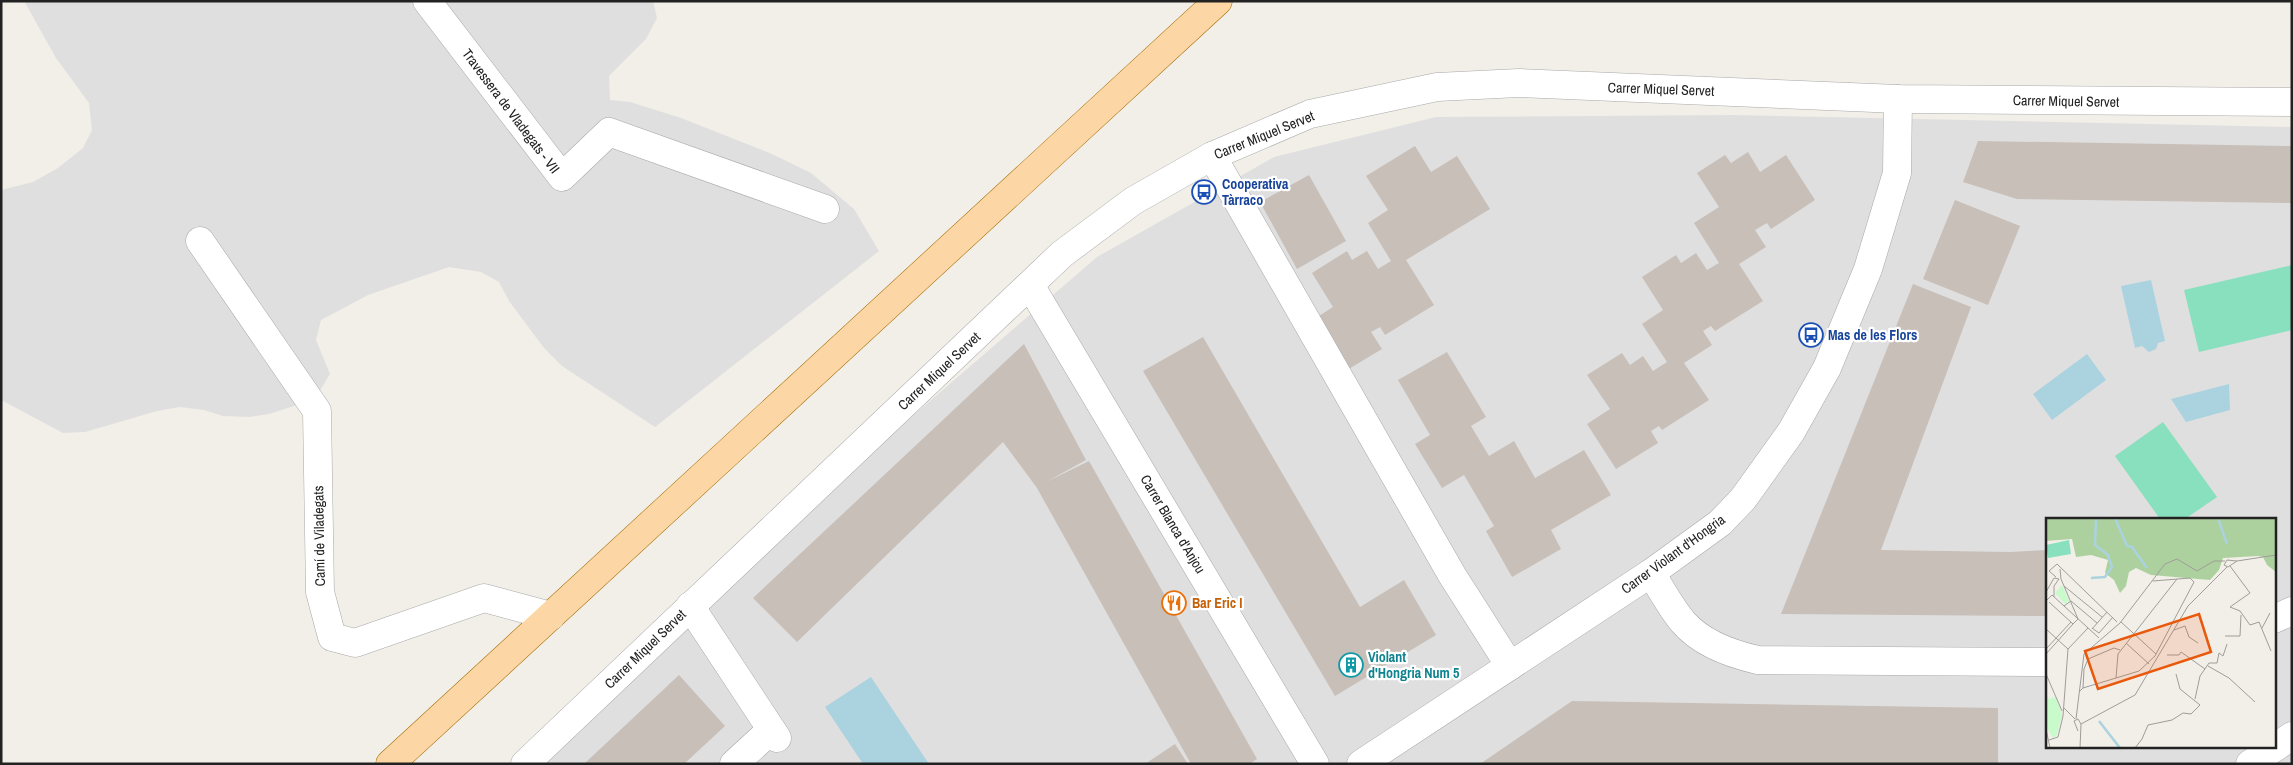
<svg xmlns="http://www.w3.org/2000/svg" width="2293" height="765" font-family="'Archivo Narrow',sans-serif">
  <rect width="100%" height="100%" fill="#f2efe9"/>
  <!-- residential -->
  <g fill="#e0dfdf" fill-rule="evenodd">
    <polygon points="24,1 653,1 657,18 646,39 609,76 610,100 630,102 681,118 772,154 811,173 854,209 879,251 655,427 562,366 544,348 509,301 499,282 481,272 449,267 368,295 321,320 316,340 330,374 318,394 297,405 269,414 249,417 223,416 204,410 180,407 157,411 85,432 63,433 1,400 1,190 33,182 58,168 83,148 92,130 89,103 56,58"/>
    <path d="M 1732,115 L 2292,127 L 2292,764 L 509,764 L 1097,257 L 1274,157 L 1436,117 ZM 2047,519 L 2274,519 L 2274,746 L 2047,746 Z"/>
  </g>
  <!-- pitch -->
  <g fill="#88e0be">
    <polygon points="2292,265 2292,330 2199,352 2184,290"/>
    <polygon points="2163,422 2217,497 2185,519 2160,519 2115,456"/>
  </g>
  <!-- water -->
  <g fill="#aad3df">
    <polygon points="2151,280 2165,341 2158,343 2156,349 2149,352 2142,346 2135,348 2121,286"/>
    <polygon points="2087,354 2106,380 2052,420 2033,394"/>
    <polygon points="2229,384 2230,410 2186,422 2171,399"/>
    <polygon points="871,677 929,764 863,764 825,707"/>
  </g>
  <!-- building -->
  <g fill="#c7bfb8">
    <polygon points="1978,141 2292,146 2292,203 2017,199 1963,182"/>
    <polygon points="1415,146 1431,172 1457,156 1490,209 1406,260 1434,305 1385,335 1380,327 1371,332 1382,349 1342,373 1311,321 1333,307 1312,273 1347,251 1352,260 1367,251 1378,269 1391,261 1368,223 1388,210 1366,176"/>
    <polygon points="1748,152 1760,172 1786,155 1815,200 1771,229 1767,223 1755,230 1766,247 1739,264 1763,301 1715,331 1711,326 1703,331 1712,345 1684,363 1709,400 1662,430 1659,426 1651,431 1658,443 1616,469 1587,424 1610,409 1587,375 1622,353 1630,365 1643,356 1653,371 1667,362 1642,324 1663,310 1642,277 1676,255 1681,263 1696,253 1707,270 1719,263 1694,223 1719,207 1697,173 1725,155 1731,163"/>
    <polygon points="1309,175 1346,241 1297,269 1260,202"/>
    <polygon points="1955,200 2020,226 1988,305 1923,279"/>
    <polygon points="1913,284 1971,307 1881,550 2010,552 2047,550 2047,616 1781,614"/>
    <polygon points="1203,337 1360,607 1404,580 1436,635 1335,696 1143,371"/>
    <polygon points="1024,344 1086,460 1046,482 1089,461 1257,759 1249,764 1191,764 1037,488 1003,442 797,642 753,598"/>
    <polygon points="1447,352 1486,417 1471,426 1489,456 1514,441 1535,478 1584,450 1611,495 1551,530 1561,549 1512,577 1486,531 1494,526 1464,475 1442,488 1415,444 1430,435 1398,380"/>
    <polygon points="679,675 725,726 684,764 584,764"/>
    <polygon points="1572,701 1998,708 1998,764 1480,764"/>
    <polygon points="1175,744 1188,764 1145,764"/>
  </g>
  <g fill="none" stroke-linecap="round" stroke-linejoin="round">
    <!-- minor casing -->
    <g stroke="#a9a9a9" stroke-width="29">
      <g id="minor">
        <polyline points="427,1 562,177 609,132 825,209"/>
        <polyline points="1212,156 1452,575 1510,666"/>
        <polyline points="200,241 317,411 320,592 332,637 355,643 484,598 551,616"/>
        <polyline points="1030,285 1315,764"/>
        <path d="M 1651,573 C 1661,589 1671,608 1683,622 C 1702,644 1731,654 1758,660 L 2047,662"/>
        <polyline points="690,606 777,738"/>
        <polyline points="2274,619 2292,611"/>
        <polyline points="525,764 1062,254 1133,201 1212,156 1310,114 1437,87 1519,83 1898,99 2292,102"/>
        <polyline points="734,764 771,730"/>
        <polyline points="1361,764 1651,573 1720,523 1743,499 1791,432 1827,368 1868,269 1897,173 1898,99"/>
        <polyline points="2250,764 2292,736"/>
      </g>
    </g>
    <!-- major casing -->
    <g stroke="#a06b00" stroke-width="29">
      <polyline id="major" points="390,764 1218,1"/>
    </g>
    <!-- minor -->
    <use href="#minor" stroke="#fff" stroke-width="28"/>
    <!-- major -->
    <use href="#major" stroke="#fcd6a4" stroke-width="28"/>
  </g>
  <!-- icons -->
  <defs>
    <g id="bus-ring" transform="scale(1.25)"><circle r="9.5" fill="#fff" stroke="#1a4fb4" stroke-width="1.5"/><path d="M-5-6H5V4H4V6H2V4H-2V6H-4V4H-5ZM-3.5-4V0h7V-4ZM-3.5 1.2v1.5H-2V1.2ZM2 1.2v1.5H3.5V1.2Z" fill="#1a4fb4"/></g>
    <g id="restaurant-ring" transform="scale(1.25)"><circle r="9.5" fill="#fff" stroke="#e8710a" stroke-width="1.5"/><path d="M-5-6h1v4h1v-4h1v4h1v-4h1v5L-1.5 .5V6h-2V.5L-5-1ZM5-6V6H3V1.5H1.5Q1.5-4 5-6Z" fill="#e8710a"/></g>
    <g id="building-ring" transform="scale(1.25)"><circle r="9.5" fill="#fff" stroke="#0f9aa8" stroke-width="1.5"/><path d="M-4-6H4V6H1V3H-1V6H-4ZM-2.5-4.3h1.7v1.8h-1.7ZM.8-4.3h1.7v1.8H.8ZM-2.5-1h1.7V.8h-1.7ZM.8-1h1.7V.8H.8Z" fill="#0f9aa8"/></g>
  </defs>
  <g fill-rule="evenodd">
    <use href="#bus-ring" x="1204" y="192"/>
    <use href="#bus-ring" x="1811" y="335"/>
    <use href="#restaurant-ring" x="1174" y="603"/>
    <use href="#building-ring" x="1351" y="665"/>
  </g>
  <g text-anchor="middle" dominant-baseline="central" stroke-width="4.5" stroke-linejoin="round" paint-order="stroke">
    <!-- street labels -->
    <g font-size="14" fill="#222" stroke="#fff">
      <text transform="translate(1661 89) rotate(2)">Carrer Miquel Servet</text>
      <text transform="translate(2066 101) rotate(1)">Carrer Miquel Servet</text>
      <text transform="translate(511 111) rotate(53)">Travessera de Vladegats - VII</text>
      <text transform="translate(1264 135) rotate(-22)">Carrer Miquel Servet</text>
      <text transform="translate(939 371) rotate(-43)">Carrer Miquel Servet</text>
      <text transform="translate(1173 524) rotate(59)">Carrer Blanca d'Anjou</text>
      <text transform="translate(319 536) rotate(-91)">Camí de Viladegats</text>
      <text transform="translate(1673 554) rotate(-36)">Carrer Violant d'Hongria</text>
      <text transform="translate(645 649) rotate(-44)">Carrer Miquel Servet</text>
    </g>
    <!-- transit labels -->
    <g font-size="14" font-weight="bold" fill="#164399" stroke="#fff" text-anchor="start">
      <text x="1222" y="184">Cooperativa<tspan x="1222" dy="16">Tàrraco</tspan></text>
      <text x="1828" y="335">Mas de les Flors</text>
    </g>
    <!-- food labels -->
    <g font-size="14" font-weight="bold" fill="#c56008" stroke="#fff" text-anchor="start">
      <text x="1192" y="603">Bar Eric I</text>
    </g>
    <!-- culture labels -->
    <g font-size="14" font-weight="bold" fill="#0d838f" stroke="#fff" text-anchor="start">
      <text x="1368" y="657">Violant<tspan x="1368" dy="16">d'Hongria Num 5</tspan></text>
    </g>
  </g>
  <!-- overview -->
  <g transform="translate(2046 518)">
    <rect width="230" height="230" fill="#f2efe9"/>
    <path d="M 0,0 L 230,0 L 230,54 L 221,47 L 217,39 L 212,38 L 177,40 L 173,52 L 164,62 L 105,57 L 90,50 L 83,54 L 80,68 L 74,75 L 68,62 L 59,55 L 62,42 L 45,37 L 30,39 L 26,21 L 0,23 Z" fill="#add19e"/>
    <path d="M 16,67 L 23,83 L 19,86 L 9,75 ZM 0,175 L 3,181 L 10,179 L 16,197 L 11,217 L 7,220 L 0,208 Z" fill="#c8facc"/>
    <path d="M 23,22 L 25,36 L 2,40 L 0,27 Z" fill="#88e0be"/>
    <path fill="none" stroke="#aad3df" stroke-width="2.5" d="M 69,0 L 81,28 L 86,29 L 101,50M 172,0 L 181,26M 45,60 L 59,59 L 66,49 L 62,37 L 49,27 L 50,0M 53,203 L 74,230"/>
    <path fill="none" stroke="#9f9d99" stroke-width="1" d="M 191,43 L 181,42 L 178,47 L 182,49 L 191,43 L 230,37M 184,48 L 204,75 L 184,89 L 194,93 L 204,107 L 213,104 L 225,133M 10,59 L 3,53 L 11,46 L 71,104M 18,68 L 56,99M 0,74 L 8,60 L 13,61 L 8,68 L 8,79M 0,83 L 6,77 L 53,120M 3,84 L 27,106 L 32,101 L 15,61 L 14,51M 18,88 L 25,83 L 51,105M 75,104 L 110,136M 46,110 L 53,115 L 67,99M 216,110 L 224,95M 0,111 L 22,131M 46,111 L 61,94M 128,112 L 139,108 L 143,119 L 152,125M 179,118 L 194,118 L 195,97M 80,125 L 103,146M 0,131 L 25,104M 0,136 L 27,106M 121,137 L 133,137 L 135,134 L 159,151M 162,148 L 183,160 L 209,184M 0,156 L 16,193M 70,160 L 72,136 L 131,61M 37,170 L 38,151 L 42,141 L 68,130 L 74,132M 33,174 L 37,170 L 93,153 L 109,138 L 148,64 L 144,60 L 107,63M 149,181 L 154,158 L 163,145 L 171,145 L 173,135 L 177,138 L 181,126M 18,190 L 29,201M 30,201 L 38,136 L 74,105 L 119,46 L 131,41 L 151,53 L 168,43 L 179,43M 0,211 L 4,230M 32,213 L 28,203 L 32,201 L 35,206M 3,222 L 12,219 L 17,198 L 22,131 L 42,110M 34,230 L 35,206 L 89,177 L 142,88 L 181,49M 89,230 L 96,221 L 102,207 L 126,202 L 137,195 L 145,196 L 154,187 L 134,171 L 130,156"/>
    <path fill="#e8590c" fill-opacity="0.15" stroke="#e8590c" stroke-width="2.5" d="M 153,96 L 165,134 L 52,171 L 39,133 Z"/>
    <rect width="230" height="230" fill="none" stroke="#222" stroke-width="2.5"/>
  </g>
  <!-- border -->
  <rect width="2293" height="765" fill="none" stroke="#222222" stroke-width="5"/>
</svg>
